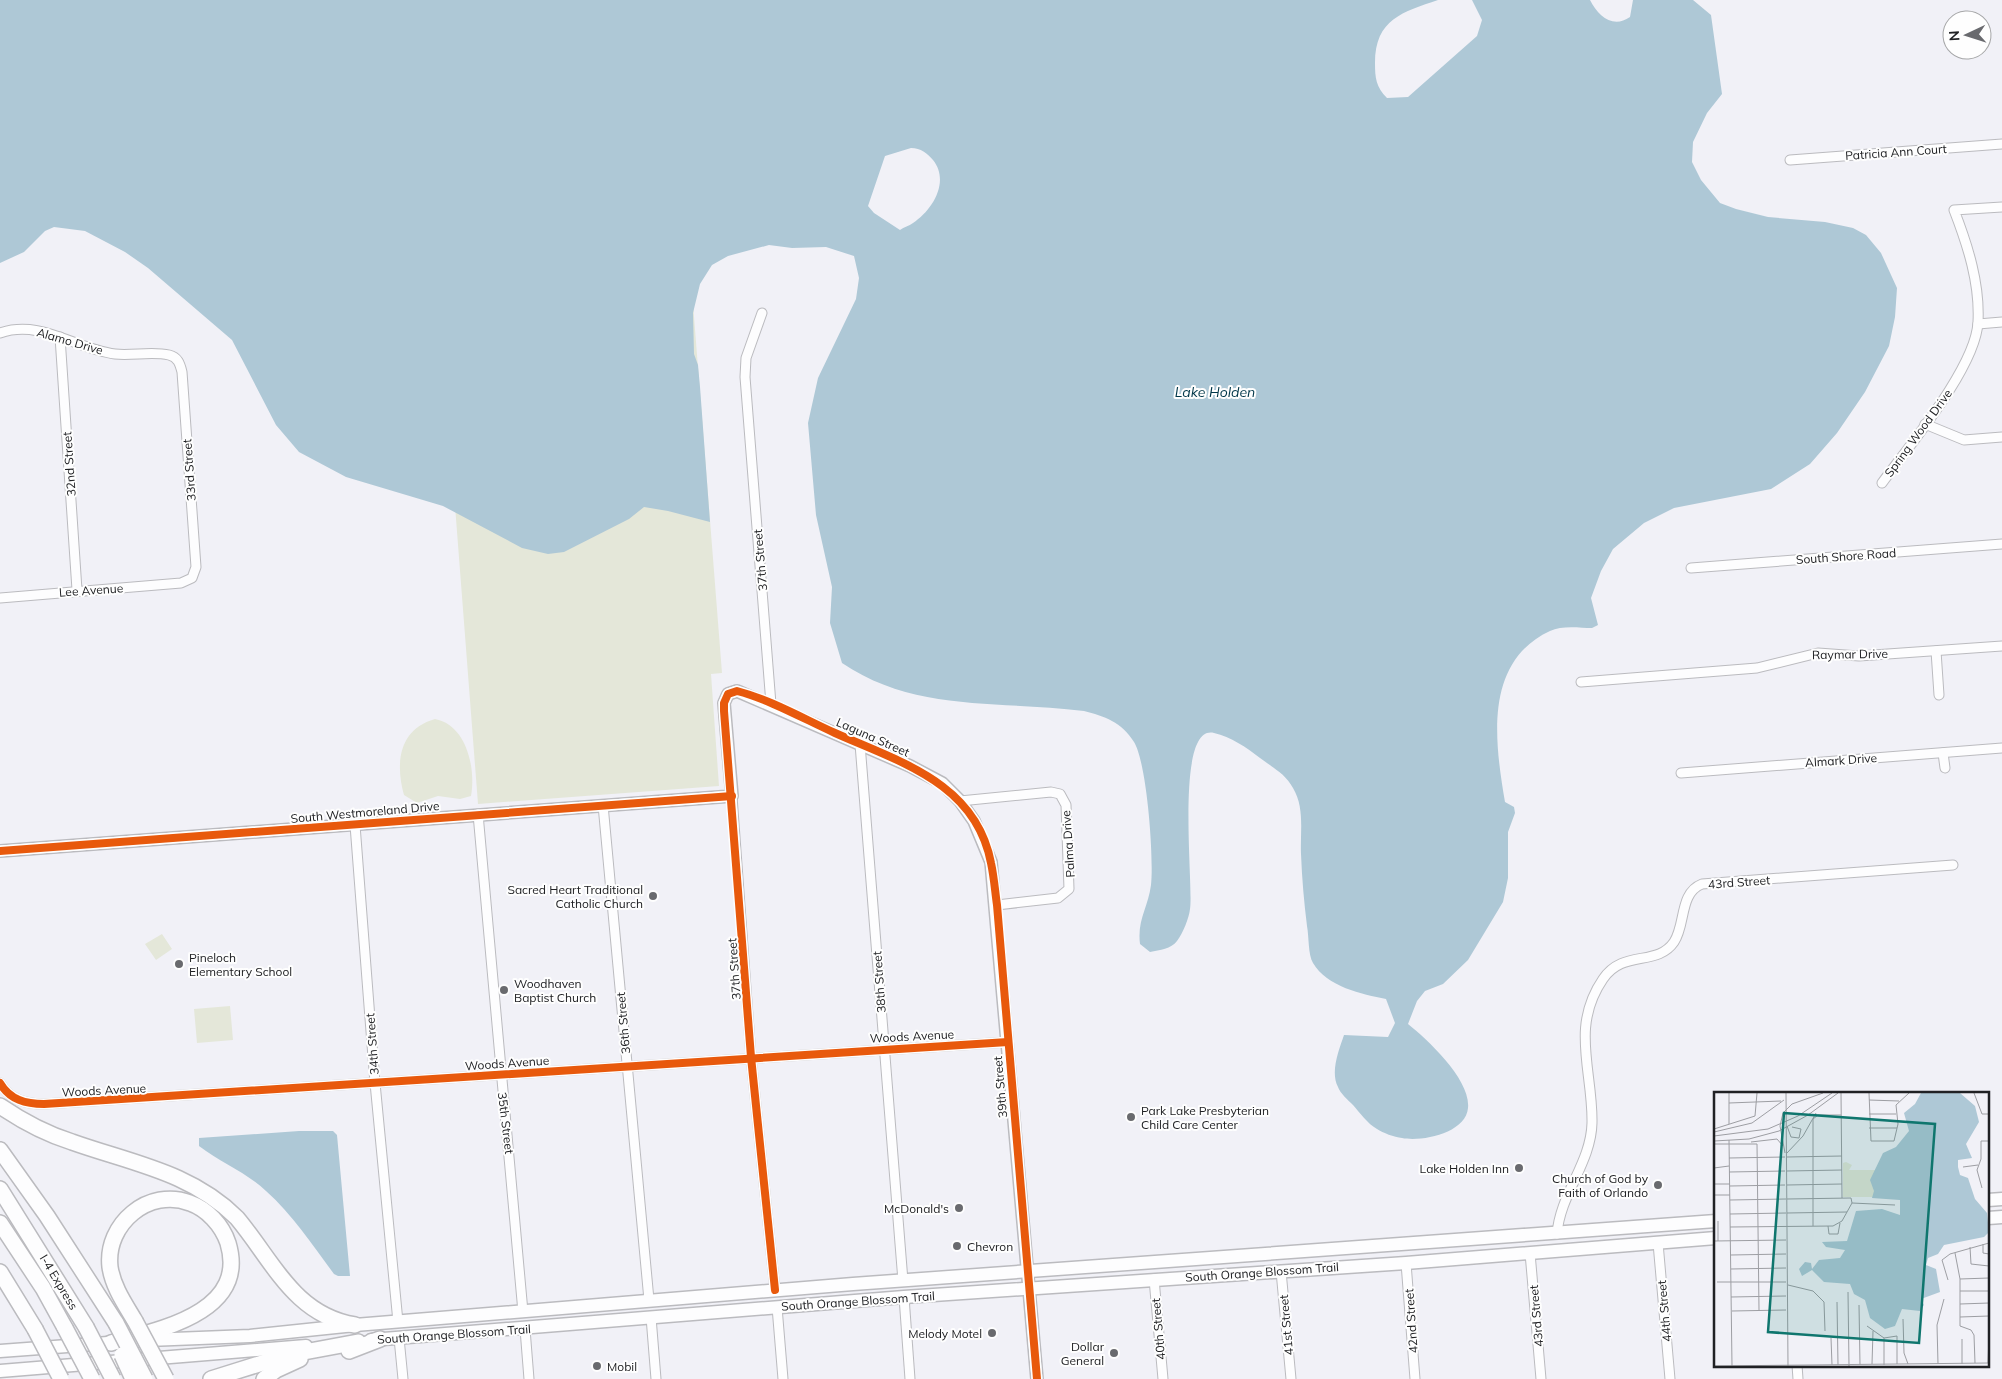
<svg xmlns="http://www.w3.org/2000/svg" width="2002" height="1379" font-family="Mulish,sans-serif">
  <rect width="100%" height="100%" fill="#f1f1f7"/>
  <!-- green -->
  <g fill="#e4e7d9">
    <polygon points="692,291 722,673 711,674 719,786 478,804 440,311"/>
    <path d="M 435,719 C 467,725 476,769 471,796 L 460,799 L 438,796 L 417,803 L 404,795 C 395,763 399,729 435,719 Z"/>
    <polygon points="162,934 172,949 156,960 145,944"/>
    <polygon points="230,1006 233,1040 197,1043 194,1009"/>
  </g>
  <!-- water -->
  <g fill="#aec8d6" fill-rule="evenodd">
    <path d="M 0,0 L 1438,0 C 1403,12 1375,19 1375,63 C 1375,78 1376,87 1387,98 L 1408,97 L 1477,36 L 1482,20 L 1472,0 L 1590,0 C 1598,16 1613,29 1630,17 L 1633,0 L 1693,0 L 1711,15 L 1722,94 L 1707,113 L 1693,142 L 1692,162 L 1701,180 L 1720,203 L 1736,209 L 1768,217 L 1825,222 L 1853,228 L 1866,235 L 1881,253 L 1897,288 L 1895,317 L 1889,346 L 1865,392 L 1837,433 L 1810,464 L 1771,489 L 1674,508 L 1644,523 L 1613,549 L 1601,571 L 1591,598 L 1598,625 L 1592,628 C 1580,628 1562,625 1550,631 C 1483,662 1495,743 1505,802 L 1514,807 L 1515,813 L 1508,832 L 1508,878 L 1503,902 L 1468,960 L 1443,984 L 1425,991 L 1417,1001 L 1408,1024 C 1428,1040 1471,1080 1468,1108 C 1466,1133 1422,1142 1402,1138 C 1394,1137 1383,1133 1377,1129 C 1368,1124 1359,1112 1353,1105 C 1348,1100 1340,1093 1338,1087 C 1330,1072 1339,1050 1344,1035 L 1388,1037 L 1395,1023 L 1386,999 C 1362,994 1327,987 1313,963 C 1308,955 1309,936 1307,926 C 1304,902 1302,879 1301,854 C 1300,832 1305,808 1293,788 C 1285,773 1273,768 1260,758 C 1246,747 1231,737 1214,733 C 1174,723 1194,886 1190,909 C 1189,918 1183,933 1177,941 C 1171,949 1160,950 1150,952 L 1140,944 C 1137,920 1148,908 1151,885 C 1154,858 1147,763 1134,742 C 1122,722 1104,716 1084,711 C 999,700 916,713 842,663 L 830,623 L 832,587 L 816,515 L 808,423 L 818,378 L 856,299 L 859,278 L 854,256 L 826,247 L 792,248 L 769,245 L 728,256 L 712,265 L 700,284 L 693,313 L 694,354 L 698,365 L 700,387 L 710,522 L 668,511 L 644,507 L 629,519 L 564,552 L 548,554 L 522,548 L 443,506 L 346,477 L 299,452 L 276,425 L 232,340 L 148,268 L 125,252 L 85,231 L 54,227 L 45,231 L 24,252 L 0,263 ZM 911,148 C 921,148 927,153 933,160 C 950,181 933,210 913,223 C 909,226 904,227 900,230 L 874,213 L 868,206 L 885,156 Z"/>
    <path d="M 299,1131 L 333,1131 L 337,1135 L 350,1276 L 338,1276 L 334,1274 C 313,1246 293,1215 266,1191 C 246,1172 221,1163 199,1146 L 199,1138 Z"/>
  </g>
  <g fill="none" stroke-linecap="round" stroke-linejoin="round">
    <!-- street casing -->
    <g stroke="#bbbbbf" stroke-width="11">
      <g id="street">
        <polyline points="1790,160 2002,144"/>
        <polyline points="762,313 746,358 745,377 771,704"/>
        <polyline points="1978,324 2002,322"/>
        <path d="M 0,333 C 41,319 75,349 115,354 C 132,356 152,351 169,355 C 178,357 180,364 182,372 L 196,567 L 192,578 L 181,583 L 0,598"/>
        <polyline points="60,337 77,590"/>
        <polyline points="1925,424 1964,440 2002,437"/>
        <path d="M 1882,483 C 1909,446 1976,367 1978,322 C 1980,284 1968,246 1954,210 L 2002,207"/>
        <polyline points="1691,568 2002,544"/>
        <polyline points="1936,651 1939,695"/>
        <polyline points="1581,682 1757,668 1818,653 1859,656 2002,646"/>
        <polyline points="860,744 903,1281"/>
        <polyline points="1943,753 1945,768"/>
        <polyline points="1681,773 2002,748"/>
        <polyline points="732,796 751,1057 775,1290"/>
        <polyline points="960,801 1051,792 1060,794 1066,805 1069,889 1058,898 997,905"/>
        <polyline points="603,805 649,1300"/>
        <polyline points="478,814 523,1312"/>
        <polyline points="355,825 375,1083 398,1322"/>
        <path d="M 0,1083 C 10,1100 26,1104 44,1104 L 1008,1042"/>
        <path d="M 1557,1234 C 1560,1194 1591,1163 1592,1123 C 1593,1071 1570,1027 1603,979 C 1623,949 1657,967 1674,942 C 1686,924 1679,893 1702,884 L 1953,865"/>
        <polyline points="1658,1243 1670,1379"/>
        <polyline points="1530,1253 1541,1379"/>
        <polyline points="1406,1263 1415,1379"/>
        <polyline points="1281,1271 1291,1379"/>
        <polyline points="1154,1279 1163,1379"/>
        <polyline points="904,1297 910,1379"/>
        <polyline points="777,1307 783,1379"/>
        <polyline points="651,1317 656,1379"/>
        <polyline points="525,1329 529,1379"/>
        <polyline points="399,1338 403,1379"/>
        <polyline points="1797,1365 1798,1379"/>
      </g>
    </g>
    <!-- secondary casing -->
    <g stroke="#bbbbbf" stroke-width="14">
      <polyline id="secondary" points="0,851 732,796 724,703 728,694 737,691 910,766 942,783 960,801 974,821 991,862 1037,1379"/>
    </g>
    <!-- primary casing -->
    <g stroke="#bbbbbf" stroke-width="15">
      <g id="primary">
        <polyline points="1988,1200 2002,1199"/>
        <polyline points="1988,1218 2002,1217"/>
        <polyline points="371,1340 904,1297 1406,1263 1716,1238"/>
        <polyline points="0,1351 148,1340 250,1336 355,1325 853,1284 1716,1221"/>
        <polyline points="0,1371 306,1346"/>
      </g>
    </g>
    <!-- highway casing -->
    <g stroke="#bbbbbf" stroke-width="18">
      <g id="highway">
        <path d="M 0,1106 C 22,1121 46,1134 72,1142 C 131,1163 191,1172 237,1218 C 273,1261 294,1315 355,1325"/>
        <polyline points="0,1150 47,1216 116,1323"/>
        <polyline points="0,1189 86,1327"/>
        <polyline points="0,1223 43,1288 65,1328"/>
        <polyline points="0,1272 35,1329"/>
        <path d="M 111,1343 C 158,1330 249,1313 228,1243 C 222,1225 207,1209 190,1203 C 149,1187 105,1224 110,1267 C 113,1287 125,1304 135,1321"/>
        <polyline points="349,1351 380,1339"/>
        <polyline points="211,1379 288,1355 358,1342"/>
        <polyline points="264,1379 276,1370 300,1359"/>
      </g>
    </g>
    <!-- street -->
    <use href="#street" stroke="#fdfdfe" stroke-width="9"/>
    <!-- secondary -->
    <use href="#secondary" stroke="#fdfdfe" stroke-width="11"/>
    <!-- primary -->
    <use href="#primary" stroke="#fdfdfe" stroke-width="12"/>
    <!-- highway -->
    <use href="#highway" stroke="#fdfdfe" stroke-width="15"/>
    <!-- highway-bridge casing -->
    <g stroke="#bbbbbf" stroke-width="18" stroke-linecap="butt">
      <g id="highway-bridge">
        <polyline points="135,1321 166,1379"/>
        <polyline points="116,1323 145,1379"/>
        <polyline points="86,1327 113,1379"/>
        <polyline points="65,1328 92,1379"/>
        <polyline points="35,1329 61,1379"/>
        <polyline points="122,1355 133,1379"/>
      </g>
    </g>
    <!-- highway-bridge -->
    <use href="#highway-bridge" stroke="#fdfdfe" stroke-width="15"/>
    <!-- cycleway casing -->
    <g stroke="#fefefe" stroke-width="11">
      <g id="cycleway">
        <polyline points="0,851 732,796"/>
        <path d="M 0,1083 C 10,1100 26,1104 44,1104 L 1008,1042"/>
        <path d="M 775,1290 L 751,1057 L 724,711 L 724,703 L 728,694 L 737,691 C 771,700 804,719 835,733 C 900,762 976,783 991,863 C 994,877 995,891 997,905 L 1037,1379"/>
      </g>
    </g>
    <!-- cycleway -->
    <use href="#cycleway" stroke="#e8590c" stroke-width="8"/>
  </g>
  <!-- markers -->
  <g fill="#696a6e" stroke="#fefefe" stroke-width="2">
    <circle cx="653" cy="896" r="5"/>
    <circle cx="179" cy="964" r="5"/>
    <circle cx="504" cy="990" r="5"/>
    <circle cx="1131" cy="1117" r="5"/>
    <circle cx="1519" cy="1168" r="5"/>
    <circle cx="1658" cy="1185" r="5"/>
    <circle cx="959" cy="1208" r="5"/>
    <circle cx="957" cy="1246" r="5"/>
    <circle cx="992" cy="1333" r="5"/>
    <circle cx="1114" cy="1353" r="5"/>
    <circle cx="597" cy="1366" r="5"/>
  </g>
  <g text-anchor="middle" dominant-baseline="central" stroke-width="4" stroke-linejoin="round" paint-order="stroke">
    <!-- street labels -->
    <g font-size="12" fill="#202124" stroke="#fefefe">
      <text transform="translate(1896 152) rotate(-4)">Patricia Ann Court</text>
      <text transform="translate(70 341) rotate(16)">Alamo Drive</text>
      <text transform="translate(1918 433) rotate(-54)">Spring Wood Drive</text>
      <text transform="translate(69 464) rotate(-94)">32nd Street</text>
      <text transform="translate(189 470) rotate(-94)">33rd Street</text>
      <text transform="translate(1846 556) rotate(-4)">South Shore Road</text>
      <text transform="translate(760 560) rotate(-95)">37th Street</text>
      <text transform="translate(91 590) rotate(-4)">Lee Avenue</text>
      <text transform="translate(1850 654) rotate(-1)">Raymar Drive</text>
      <text transform="translate(873 737) rotate(24)">Laguna Street</text>
      <text transform="translate(1841 760) rotate(-4)">Almark Drive</text>
      <text transform="translate(365 812) rotate(-5)">South Westmoreland Drive</text>
      <text transform="translate(1068 844) rotate(-94)">Palma Drive</text>
      <text transform="translate(1739 882) rotate(-4)">43rd Street</text>
      <text transform="translate(734 969) rotate(-94)">37th Street</text>
      <text transform="translate(879 982) rotate(-94)">38th Street</text>
      <text transform="translate(623 1023) rotate(-95)">36th Street</text>
      <text transform="translate(912 1036) rotate(-3)">Woods Avenue</text>
      <text transform="translate(372 1044) rotate(-94)">34th Street</text>
      <text transform="translate(507 1063) rotate(-4)">Woods Avenue</text>
      <text transform="translate(1000 1087) rotate(-95)">39th Street</text>
      <text transform="translate(104 1090) rotate(-3)">Woods Avenue</text>
      <text transform="translate(506 1123) rotate(83)">35th Street</text>
      <text transform="translate(1262 1272) rotate(-4)">South Orange Blossom Trail</text>
      <text transform="translate(59 1282) rotate(59)">I-4 Express</text>
      <text transform="translate(858 1301) rotate(-4)">South Orange Blossom Trail</text>
      <text transform="translate(1664 1311) rotate(-95)">44th Street</text>
      <text transform="translate(1536 1316) rotate(-95)">43rd Street</text>
      <text transform="translate(1411 1321) rotate(-94)">42nd Street</text>
      <text transform="translate(1286 1325) rotate(-95)">41st Street</text>
      <text transform="translate(1158 1329) rotate(-95)">40th Street</text>
      <text transform="translate(454 1334) rotate(-4)">South Orange Blossom Trail</text>
    </g>
    <!-- poi labels -->
    <g font-size="12" fill="#202124" stroke="#fefefe" text-anchor="end">
      <text x="643" y="889">Sacred Heart Traditional<tspan x="643" dy="14">Catholic Church</tspan></text>
      <text x="189" y="957" text-anchor="start">Pineloch<tspan x="189" dy="14">Elementary School</tspan></text>
      <text x="514" y="983" text-anchor="start">Woodhaven<tspan x="514" dy="14">Baptist Church</tspan></text>
      <text x="1141" y="1110" text-anchor="start">Park Lake Presbyterian<tspan x="1141" dy="14">Child Care Center</tspan></text>
      <text x="1509" y="1168">Lake Holden Inn</text>
      <text x="1648" y="1178">Church of God by<tspan x="1648" dy="14">Faith of Orlando</tspan></text>
      <text x="949" y="1208">McDonald's</text>
      <text x="967" y="1246" text-anchor="start">Chevron</text>
      <text x="982" y="1333">Melody Motel</text>
      <text x="1104" y="1346">Dollar<tspan x="1104" dy="14">General</tspan></text>
      <text x="607" y="1366" text-anchor="start">Mobil</text>
    </g>
    <!-- water labels -->
    <g font-size="14" font-style="italic" fill="#003749" stroke="#fefefe">
      <text x="1215" y="392">Lake Holden</text>
    </g>
  </g>
  <!-- overview -->
  <g transform="translate(1714 1092)">
    <rect width="275" height="275" fill="#f1f1f7"/>
    <path d="M 132,70 L 138,73 L 135,78 L 183,78 L 183,105 L 129,105 L 129,71 Z" fill="#e4e7d9"/>
    <path d="M 207,1 L 246,1 L 261,14 L 265,30 L 252,52 L 258,66 L 244,68 L 244,75 L 246,83 L 254,86 L 261,107 L 273,121 L 275,140 L 270,145 L 230,153 L 224,162 L 214,166 L 212,173 L 222,177 L 226,200 L 207,207 L 210,213 L 206,219 L 188,217 L 181,234 L 171,237 L 156,226 L 151,208 L 140,202 L 136,192 L 110,190 L 98,178 L 88,184 L 85,177 L 91,170 L 97,171 L 98,177 L 105,168 L 126,166 L 131,158 L 112,155 L 108,150 L 133,149 L 142,119 L 168,117 L 186,123 L 186,108 L 158,106 L 160,99 L 156,88 L 169,61 L 182,55 L 195,39 L 190,21 L 201,12 Z" fill="#aec8d6"/>
    <path fill="none" stroke="#9d9ea3" stroke-width="1" d="M 15,1 L 15,32M 72,1 L 74,274M 127,1 L 128,106M 155,1 L 157,49 L 180,49 L 184,32 L 182,13 L 195,1M 260,1 L 268,22 L 275,22M 155,8 L 185,9M 15,11 L 67,9M 155,22 L 182,22M 73,34 L 77,45 L 85,46 L 87,37 L 78,35M 155,36 L 183,36M 0,37 L 41,24 L 43,1M 0,40 L 38,31 L 70,8M 0,44 L 54,37 L 84,24 L 118,1M 15,48 L 18,274M 0,49 L 35,47 L 65,39 L 94,23 L 124,1M 37,50 L 63,47 L 69,54M 0,52 L 43,52 L 45,218M 71,61 L 66,34 L 69,21 L 78,12 L 109,1M 73,61 L 89,44 L 102,21M 73,65 L 128,64M 15,66 L 71,65M 249,75 L 264,73M 0,76 L 15,74M 73,79 L 128,78M 15,80 L 71,79M 0,92 L 16,92M 73,93 L 128,92M 16,94 L 71,93M 268,96 L 263,78 L 267,67 L 267,49 L 275,49M 0,103 L 16,103M 73,107 L 137,106 L 138,111M 16,108 L 72,107M 138,111 L 181,113M 73,121 L 133,120M 16,122 L 72,121M 4,129 L 4,149M 99,134 L 99,27 L 104,23 L 127,23M 114,134 L 115,142 L 124,142 L 126,131M 16,135 L 119,134 L 128,129 L 138,111M 0,149 L 72,148M 269,152 L 269,161 L 275,162M 256,155 L 257,172 L 275,174M 241,161 L 246,187 L 246,234 L 257,238 L 260,243 L 261,271M 17,163 L 72,162M 17,177 L 72,176M 246,187 L 275,186M 234,188 L 228,168 L 236,162 L 275,151M 3,190 L 72,190M 74,193 L 99,199 L 110,210 L 111,239M 246,199 L 275,199M 134,200 L 135,274M 17,205 L 72,204M 123,210 L 124,273M 246,212 L 275,211M 145,213 L 146,273M 18,219 L 72,218M 246,225 L 275,224M 189,227 L 190,261 L 194,272M 153,234 L 170,246 L 183,244 L 183,272M 117,246 L 118,273M 170,246 L 170,273M 248,247 L 248,272M 274,271 L 275,243M 158,272 L 159,239M 224,272 L 223,233 L 230,207M 0,274 L 275,271"/>
    <path fill="#0f766e" fill-opacity="0.15" stroke="#0f766e" stroke-width="2.5" d="M 70,21 L 221,32 L 205,251 L 54,240 Z"/>
    <rect width="275" height="275" fill="none" stroke="#202124" stroke-width="2.5"/>
  </g>
  <!-- north arrow -->
  <g transform="translate(1967 35) rotate(266)"><circle r="24" fill="#fefefe" stroke="#a5a6a7"/>
  <path d="M0-4L9 19L0 12L-9 19Z" fill="#696a6e"/>
  <text y="-8" font-size="14" font-weight="bold" text-anchor="middle" fill="#202124">N</text>
  </g>
</svg>
